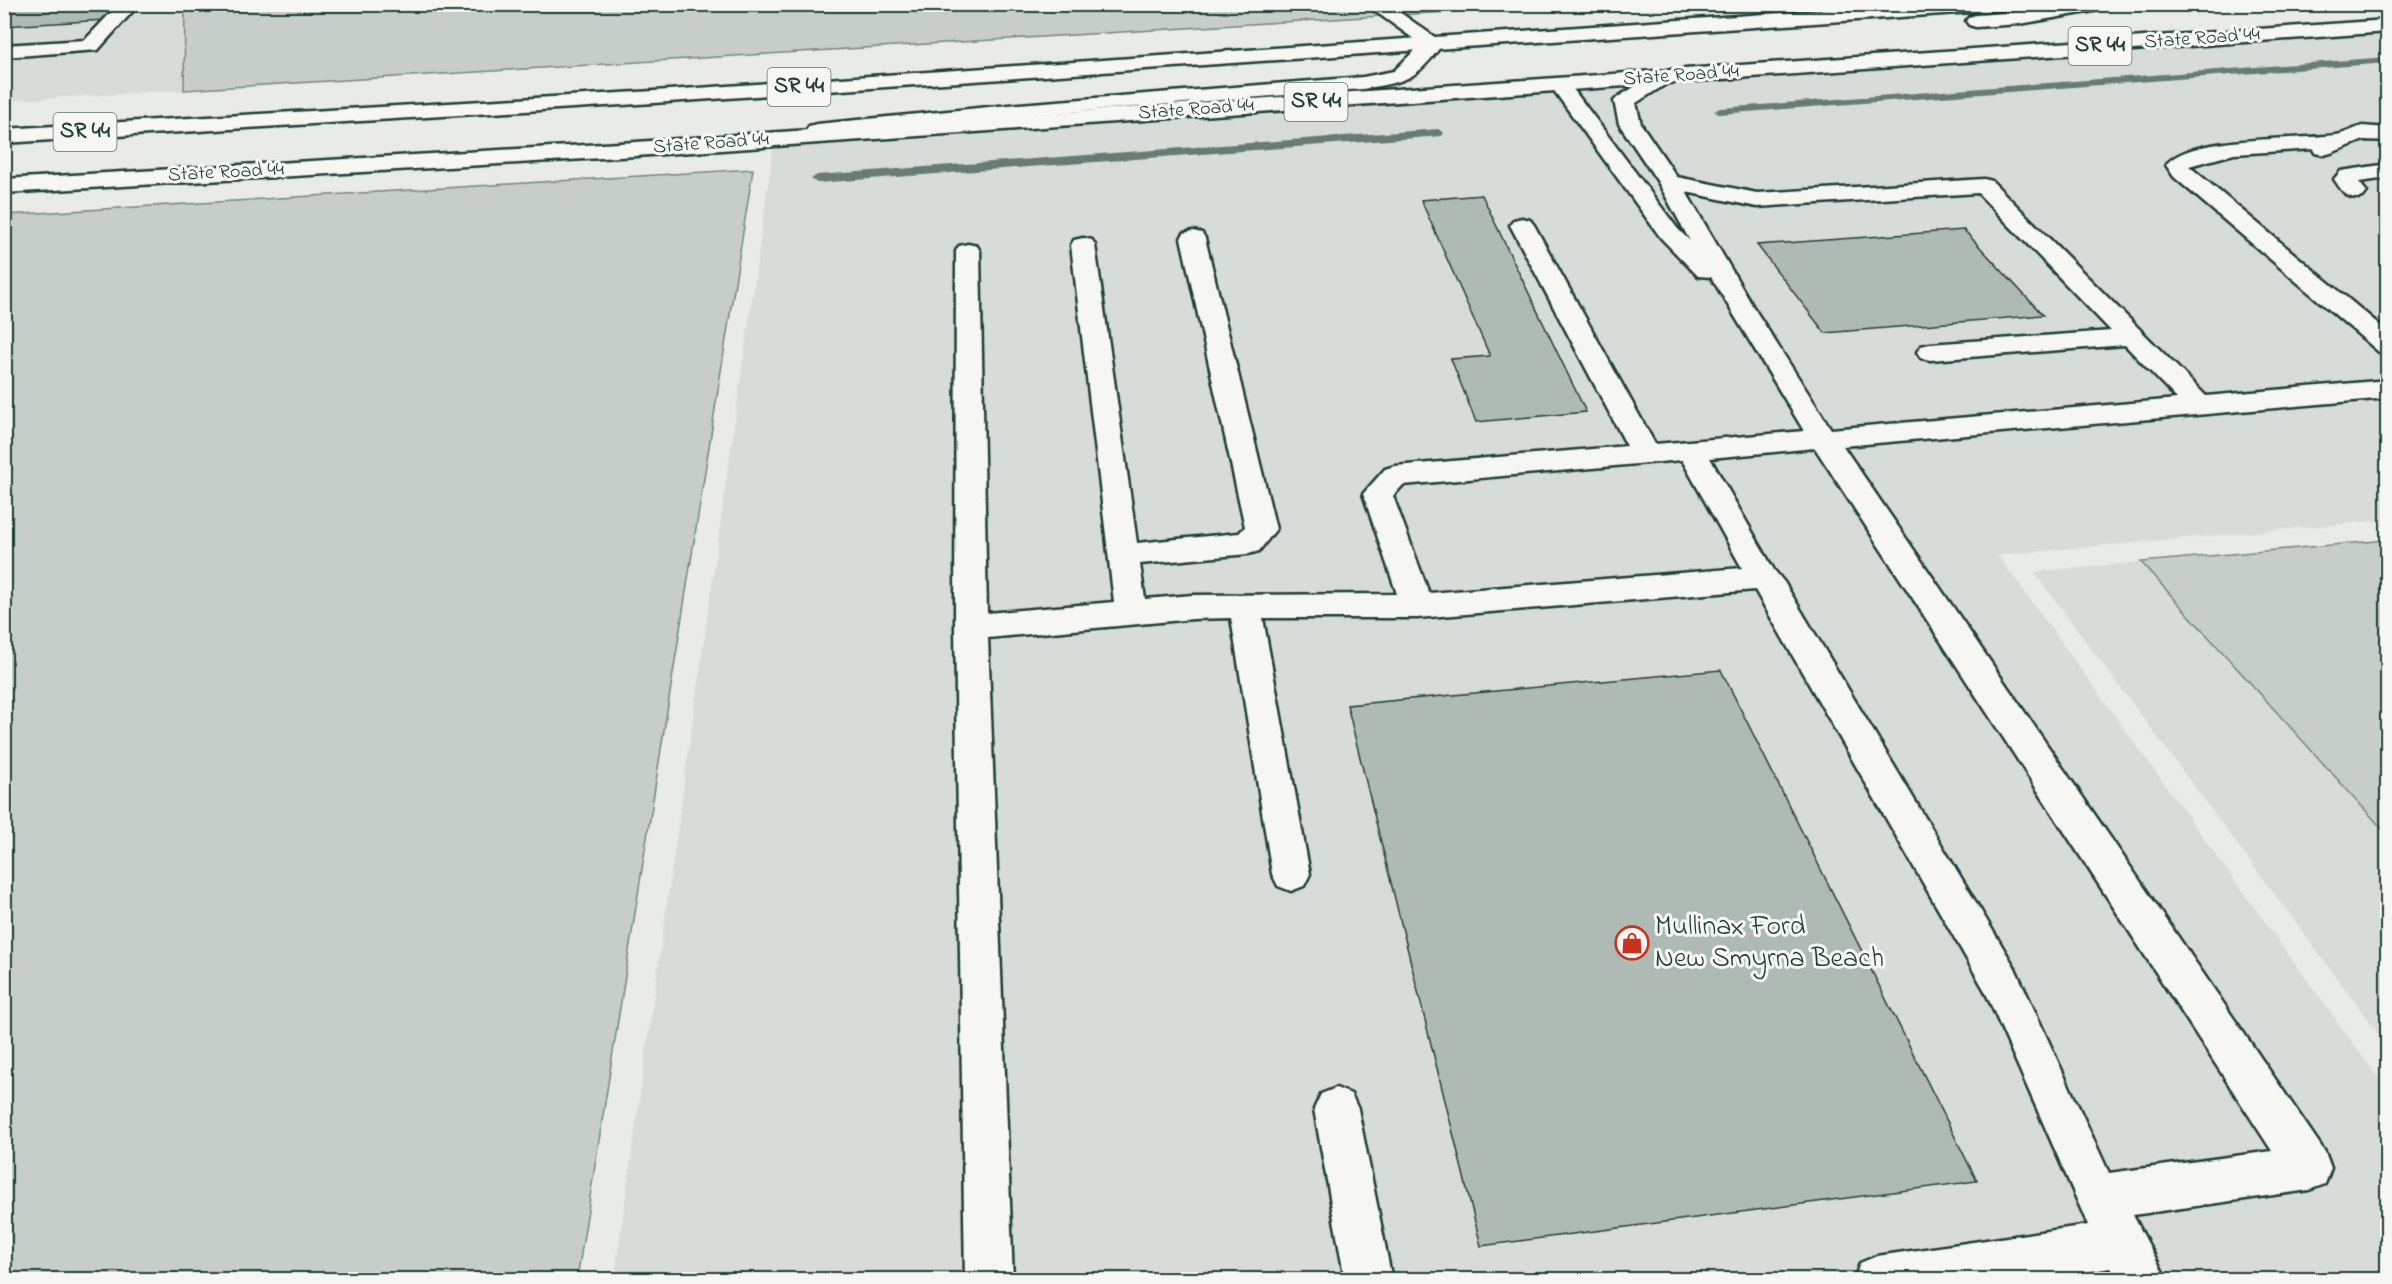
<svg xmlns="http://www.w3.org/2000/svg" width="2392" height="1284" font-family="'Indie Flower',sans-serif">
  <rect width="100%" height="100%" fill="#e9ebe7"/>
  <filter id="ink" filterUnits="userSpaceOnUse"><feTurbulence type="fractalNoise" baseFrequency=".0167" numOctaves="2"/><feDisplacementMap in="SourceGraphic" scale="12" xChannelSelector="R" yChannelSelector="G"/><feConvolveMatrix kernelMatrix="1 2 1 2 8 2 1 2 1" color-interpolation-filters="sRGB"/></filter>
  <g filter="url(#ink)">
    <!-- built -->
    <g fill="#d8dcd8">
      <polygon points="5,5 185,5 184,90 5,101"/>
      <polygon points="2387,26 2387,520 1998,555 2387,1090 2387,1279 614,1280 775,135"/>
      <polygon points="2141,562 2387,834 2387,1045 2034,572"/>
    </g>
    <!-- green -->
    <g fill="#c7cec9" stroke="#73867e" stroke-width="1.5">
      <polygon points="185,5 1560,5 184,90"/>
      <polygon points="753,169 577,1279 5,1279 5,215"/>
      <polygon points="2387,540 2388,540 2387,834 2141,562"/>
    </g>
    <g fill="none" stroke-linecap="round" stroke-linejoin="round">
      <!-- stream -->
      <g fill="#687c75" fill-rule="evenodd">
        <polygon points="2388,57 2388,63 1720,114 1714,111 1720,108"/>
        <polygon points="1438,129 1444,133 1442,136 817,183 811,179 817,175"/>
      </g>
    </g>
    <!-- building -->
    <g fill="#b0bab5" stroke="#1f3d34" stroke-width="1.5">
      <polygon points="4,4 120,4 106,20 4,26"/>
      <polygon points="1482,195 1506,246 1586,412 1476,422 1451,359 1490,356 1421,200"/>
      <polygon points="1964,230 2043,315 1825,333 1757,245"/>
      <polygon points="1721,670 1977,1181 1481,1246 1347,705"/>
    </g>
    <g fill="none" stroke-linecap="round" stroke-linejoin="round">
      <!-- minor casing -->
      <g stroke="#1f3d34" stroke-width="5">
        <g id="minor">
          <polygon points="119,4 139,4 98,50 4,57 4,45 85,40"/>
          <path d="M 1365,4 L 1388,4 L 1443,43 C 1416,81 1406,81 1363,89 L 1019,116 L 817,138 L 809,136 L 806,131 L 809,126 L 817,124 L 1019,104 L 1363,77 L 1394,71 L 1421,44 Z"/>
          <path d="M 1664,71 L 1671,73 L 1674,77 L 1671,81 L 1636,103 L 1641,124 L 1677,177 L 1757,193 L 1984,179 L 1992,181 L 2206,396 L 2388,380 L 2388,398 L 1843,446 L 2325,1152 L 2331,1168 L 2325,1184 L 2309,1190 L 2133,1215 L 2167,1280 L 2118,1280 L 2111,1268 L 2035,1280 L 1854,1280 L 1860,1263 L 1877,1256 L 2088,1225 L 1985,991 L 1755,590 L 1417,618 L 1263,618 L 1310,874 L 1304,886 L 1291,891 L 1278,886 L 1272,874 L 1231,618 L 1193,619 L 988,638 L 1013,1280 L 965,1280 L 955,627 L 956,251 L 959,246 L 968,244 L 977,246 L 980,251 L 987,613 L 1114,602 L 1071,245 L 1074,240 L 1083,238 L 1092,240 L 1095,245 L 1137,543 L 1239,533 L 1245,527 L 1181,238 L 1184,233 L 1193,231 L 1202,233 L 1205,238 L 1276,529 L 1259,551 L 1248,554 L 1140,564 L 1145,599 L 1193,595 L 1397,594 L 1363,494 L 1385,469 L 1395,466 L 1627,446 L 1510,225 L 1514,220 L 1522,218 L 1530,220 L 1534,225 L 1655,444 L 1804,431 L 1711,277 L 1698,276 L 1661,238 L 1550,85 L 1553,81 L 1560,79 L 1567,81 L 1677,228 L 1690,241 L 1658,182 L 1619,124 L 1614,101 L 1618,97 L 1657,73 ZM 1686,192 L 1757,207 L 1978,193 L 2111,331 L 1930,344 L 1921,346 L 1917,352 L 1921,358 L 1930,360 L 2125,345 L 2177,399 L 1831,429 L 1752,305 ZM 1815,448 L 2272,1151 L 2109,1173 L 2014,966 L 1784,582 L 1774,570 L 1710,458 ZM 1682,460 L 1742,568 L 1429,593 L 1393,496 L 1403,485 Z"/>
          <path d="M 2362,126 L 2388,128 L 2388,141 L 2364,140 L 2331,153 L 2323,155 L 2315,153 L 2313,149 L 2234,154 L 2189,166 L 2388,332 L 2388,354 L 2379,352 L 2174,177 L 2166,165 C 2187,135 2300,140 2336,135 C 2344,134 2353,129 2362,126 Z"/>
          <path d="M 2388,164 L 2388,178 L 2359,182 L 2367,192 L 2363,197 C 2347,201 2342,191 2334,179 L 2341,171 Z"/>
          <polygon points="1336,1088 1351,1094 1358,1109 1392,1280 1345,1280 1314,1109 1321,1094"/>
        </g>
      </g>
      <!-- major casing -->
      <g stroke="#1f3d34" stroke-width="5">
        <g id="major">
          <polygon points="1911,4 2010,4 2008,8 2001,10 654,103 4,143 4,129 654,91"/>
          <polygon points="2064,4 2108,4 2106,8 2099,10 2020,24 1976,27 1969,25 1966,21 1969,17 1976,15 2020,12"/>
          <polygon points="2388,20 2388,32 636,156 4,193 4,179 636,142"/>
        </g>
      </g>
      <!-- minor -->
      <use href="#minor" fill="#f6f6f2" fill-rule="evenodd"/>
      <!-- major -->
      <use href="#major" fill="#f6f6f2" fill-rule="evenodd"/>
    </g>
  </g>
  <!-- icons -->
  <defs>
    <g id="shop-ring" transform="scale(1.725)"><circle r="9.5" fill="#f6f6f2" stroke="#c8321e" stroke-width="1.5"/><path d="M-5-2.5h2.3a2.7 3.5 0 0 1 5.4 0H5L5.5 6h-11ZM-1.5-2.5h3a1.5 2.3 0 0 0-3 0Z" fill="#c8321e"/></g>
  </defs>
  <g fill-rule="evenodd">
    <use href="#shop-ring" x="1632" y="943"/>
  </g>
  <g text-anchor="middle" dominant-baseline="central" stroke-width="6" stroke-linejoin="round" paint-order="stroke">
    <!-- far-street labels -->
    <g font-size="20" fill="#1f3d34" stroke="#f6f6f2">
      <text transform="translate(2202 39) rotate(-4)">State Road 44</text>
      <text transform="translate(1681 76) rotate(-4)">State Road 44</text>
      <text transform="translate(1196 110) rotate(-4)">State Road 44</text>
      <text transform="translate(711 144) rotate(-4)">State Road 44</text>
      <text transform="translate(226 173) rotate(-3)">State Road 44</text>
    </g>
    <!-- shield labels -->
    <g fill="#f6f6f2" stroke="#60746d" stroke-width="1.5">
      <rect x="2068.5" y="27" width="63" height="38" rx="4.5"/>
      <rect x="767.5" y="68" width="63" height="38" rx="4.5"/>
      <rect x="1284.5" y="83" width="63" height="38" rx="4.5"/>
      <rect x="53.5" y="113" width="63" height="38" rx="4.5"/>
    </g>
    <g font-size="22" font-weight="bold" fill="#1f3d34">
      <text x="2100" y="46">SR 44</text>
      <text x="799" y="87">SR 44</text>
      <text x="1316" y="102">SR 44</text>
      <text x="85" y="132">SR 44</text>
    </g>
    <!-- near-poi labels -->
    <g font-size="28" fill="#1f3d34" stroke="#f6f6f2" text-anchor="start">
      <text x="1655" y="927">Mullinax Ford<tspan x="1655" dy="32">New Smyrna Beach</tspan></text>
    </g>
  </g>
  <!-- margin -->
  <rect width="2392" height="1284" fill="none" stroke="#f6f6f2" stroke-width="24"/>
  <rect x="12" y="12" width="2368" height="1260" fill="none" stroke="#1f3d34" stroke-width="2" filter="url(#ink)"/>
</svg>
